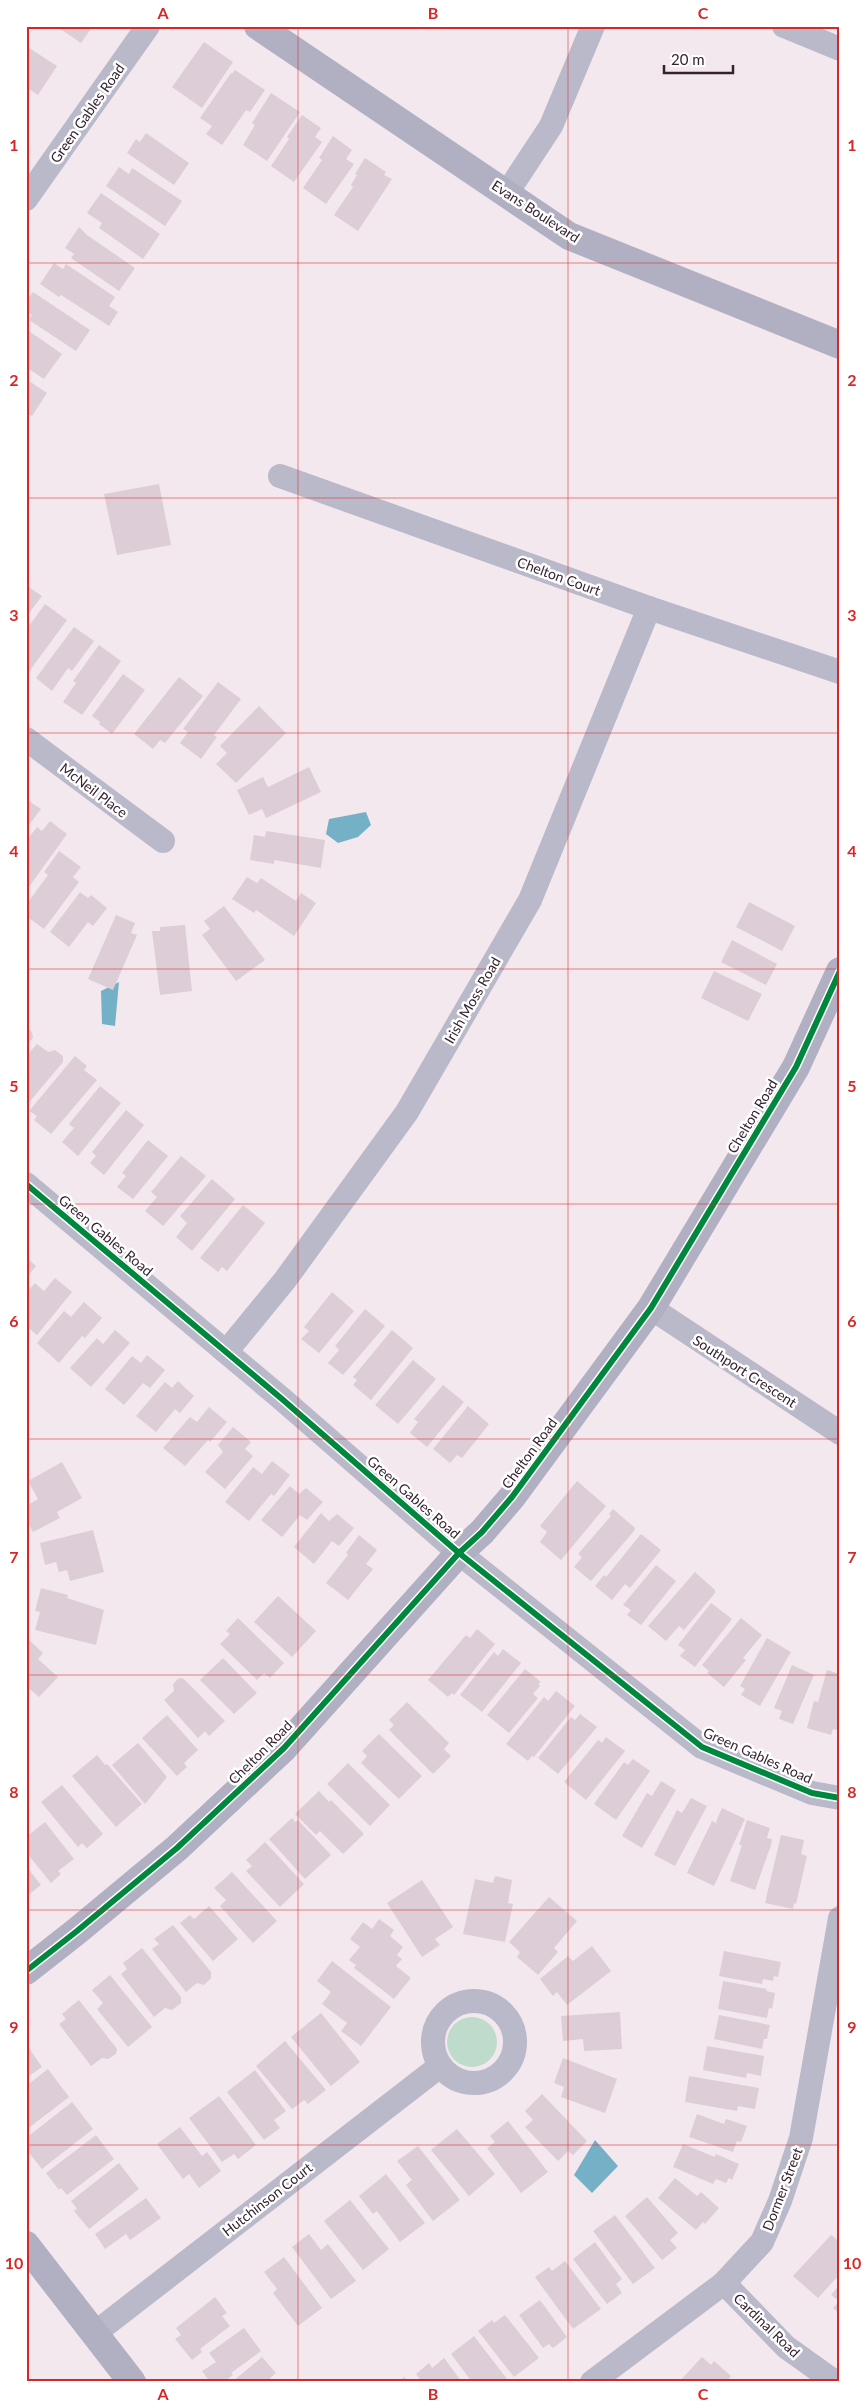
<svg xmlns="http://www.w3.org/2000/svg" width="866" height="2408" font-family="Lato,sans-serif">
  <rect width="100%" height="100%" fill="#f4e8ef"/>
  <!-- green -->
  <circle fill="#bedbcc" cx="472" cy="2042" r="25"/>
  <!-- water -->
  <g fill="#75b1c6">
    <polygon points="366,812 371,825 358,837 338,843 326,834 329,819"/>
    <polygon points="119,982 115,1026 102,1024 101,991"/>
    <polygon points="595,2140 618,2166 592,2193 574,2175"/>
  </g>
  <!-- building -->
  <g fill="#ddcdd7">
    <polygon points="56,26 93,26 81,43"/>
    <polygon points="204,42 233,62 202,108 172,87"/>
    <polygon points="26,46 57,66 38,95 26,87"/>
    <polygon points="235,70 265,90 250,112 246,110 222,145 206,134 212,126 200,118 231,73 232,74"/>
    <polygon points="271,93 300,112 267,161 243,145 255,125 252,123"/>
    <polygon points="302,115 321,128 315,137 322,142 294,182 271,166 289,139 287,137"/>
    <polygon points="146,133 189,163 174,185 127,153 136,139 140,142"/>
    <polygon points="333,136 352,150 346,159 354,164 326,204 303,188 322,160 319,158"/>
    <polygon points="365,158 386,172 384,175 392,179 358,231 334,215 353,187 351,185 357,175 355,174"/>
    <polygon points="119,167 129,174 132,168 182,201 165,226 106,186"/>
    <polygon points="101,193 160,234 143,259 99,228 102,223 87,213"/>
    <polygon points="79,227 87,235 135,268 119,291 71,258 74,254 65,248"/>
    <polygon points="54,263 63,269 66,264 115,297 109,306 118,312 109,326 61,295 59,297 40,284"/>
    <polygon points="33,292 90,330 76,351 29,320 32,315 26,311 26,302"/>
    <polygon points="26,329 62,354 44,379 26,367"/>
    <polygon points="26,379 47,393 32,416 26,413"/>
    <polygon points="159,484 171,545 117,555 104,494"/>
    <polygon points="26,585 42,596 26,617"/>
    <polygon points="45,604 67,620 28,673 26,630"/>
    <polygon points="74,627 94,641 72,671 68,668 52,691 36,678"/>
    <polygon points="99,645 121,661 82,715 63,702 76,683 73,681"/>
    <polygon points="123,674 145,690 112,734 99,724 100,722 92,716"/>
    <polygon points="179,677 203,696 165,743 160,740 153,749 134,734"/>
    <polygon points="218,682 241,699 214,735 217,737 201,759 180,743 188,732 183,729"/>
    <polygon points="259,706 286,733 236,783 216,764 227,753 220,746"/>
    <polygon points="309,767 321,792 266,818 262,809 249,815 237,790 263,777 268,787"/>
    <polygon points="26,799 41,809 26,829"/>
    <polygon points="50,821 67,834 26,891 26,841 37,827 42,831"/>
    <polygon points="266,831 325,840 321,868 274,860 274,864 250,860 254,835 265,837"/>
    <polygon points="59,851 81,867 73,877 79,882 44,929 26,916 26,905 48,875 44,872"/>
    <polygon points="247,877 257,883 261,878 296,901 301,893 316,903 294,936 256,910 254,913 232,899"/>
    <polygon points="80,892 88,898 91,895 107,908 93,926 88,922 69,947 50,932"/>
    <polygon points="749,902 795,926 782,951 736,927"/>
    <polygon points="224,906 265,960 236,981 202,935 210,929 204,921"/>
    <polygon points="116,915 135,923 131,933 137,935 113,990 88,979"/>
    <polygon points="185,925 192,991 160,995 152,931 160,931 160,927"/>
    <polygon points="732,940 777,964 766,985 721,962"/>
    <polygon points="714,971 762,994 748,1021 701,998"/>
    <polygon points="26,1026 32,1032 33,1038 26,1045"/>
    <polygon points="37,1044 48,1052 55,1050 63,1056 63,1062 26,1106 26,1056"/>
    <polygon points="75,1056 87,1066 84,1070 97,1080 51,1134 34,1120 37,1116 29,1111"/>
    <polygon points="100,1086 121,1103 78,1156 62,1142 74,1128 69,1124"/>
    <polygon points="126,1110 144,1125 104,1175 90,1163 96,1156 92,1152"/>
    <polygon points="148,1140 168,1156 133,1199 117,1187 126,1176 122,1173"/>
    <polygon points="181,1156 206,1176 163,1226 145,1211 157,1197 151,1192"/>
    <polygon points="212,1179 235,1199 192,1251 176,1237 187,1223 180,1216"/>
    <polygon points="243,1205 265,1223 227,1271 222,1267 218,1272 200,1258"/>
    <polygon points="26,1257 36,1266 26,1278"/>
    <polygon points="55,1278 72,1292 37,1335 26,1326 26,1293 35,1283 44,1291"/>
    <polygon points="332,1292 354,1311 319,1353 301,1339 309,1331 304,1327"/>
    <polygon points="84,1302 102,1318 85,1338 82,1336 59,1363 37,1343 64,1311 71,1317"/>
    <polygon points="365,1309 385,1326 343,1375 328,1363 339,1350 335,1346"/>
    <polygon points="115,1330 130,1343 91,1387 70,1368 97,1338 103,1344"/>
    <polygon points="392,1330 413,1348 371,1400 353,1385 357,1380 353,1377"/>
    <polygon points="147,1355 165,1370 150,1388 143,1383 124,1405 105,1389 132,1356 141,1363"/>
    <polygon points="413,1360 436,1379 398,1424 375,1405"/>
    <polygon points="178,1381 194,1396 180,1413 175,1409 156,1432 136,1416 165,1382 172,1388"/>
    <polygon points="443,1385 464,1402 427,1447 410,1433 418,1422 414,1419"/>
    <polygon points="468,1406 489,1424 462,1458 457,1455 450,1463 433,1449"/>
    <polygon points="209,1407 227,1422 210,1442 208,1440 185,1466 163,1448 190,1417 197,1422"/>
    <polygon points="233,1427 251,1442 245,1449 253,1456 225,1489 205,1472 223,1452 218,1445"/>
    <polygon points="272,1461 290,1475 274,1496 271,1494 249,1521 225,1502 253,1467 262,1474"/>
    <polygon points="62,1462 82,1498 57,1512 60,1518 33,1532 26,1519 26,1506 38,1499 28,1481"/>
    <polygon points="577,1481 606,1506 561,1560 540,1542 547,1532 540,1526"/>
    <polygon points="290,1486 299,1494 306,1488 323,1502 307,1520 300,1515 282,1537 261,1520"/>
    <polygon points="613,1509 635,1528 634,1531 591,1581 574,1567 582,1557 578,1554 611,1516 609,1514"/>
    <polygon points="321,1513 329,1521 337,1514 354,1528 339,1546 332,1541 314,1564 294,1547"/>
    <polygon points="93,1530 104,1572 70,1581 67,1570 59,1572 56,1562 45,1565 40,1543"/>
    <polygon points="641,1534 661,1550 630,1588 625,1584 612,1600 595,1586 604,1575 606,1577"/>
    <polygon points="359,1535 377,1550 366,1564 373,1569 348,1600 326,1583 348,1555 346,1553"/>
    <polygon points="656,1565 676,1581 641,1625 627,1615 631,1610 623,1605"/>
    <polygon points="695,1572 715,1590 715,1593 684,1630 679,1626 666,1641 648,1626"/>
    <polygon points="41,1588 68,1595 67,1598 104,1610 96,1645 35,1630 40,1612 35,1611"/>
    <polygon points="278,1596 316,1631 292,1657 254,1622"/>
    <polygon points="711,1603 732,1619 695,1667 680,1656 685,1650 678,1645"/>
    <polygon points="238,1618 284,1663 270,1678 264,1673 257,1680 220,1644 230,1634 226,1631"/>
    <polygon points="741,1618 762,1635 743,1658 746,1660 724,1687 707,1673 709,1671 702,1665"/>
    <polygon points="477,1629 495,1644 454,1695 452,1693 448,1697 428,1680 466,1635 470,1638"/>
    <polygon points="26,1637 43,1653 38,1659 58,1677 39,1697 26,1686"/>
    <polygon points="767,1638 791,1652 760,1706 741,1695 745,1689 740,1686"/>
    <polygon points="503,1649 521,1663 482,1712 460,1695 494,1652 498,1656"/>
    <polygon points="223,1658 257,1693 234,1714 200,1680"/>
    <polygon points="792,1665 814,1675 793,1724 779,1719 782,1711 774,1708"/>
    <polygon points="525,1669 541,1682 538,1684 540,1686 533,1694 538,1698 509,1733 487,1715"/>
    <polygon points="827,1670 840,1674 840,1731 833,1729 831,1735 807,1728 814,1701 818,1702"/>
    <polygon points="179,1678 184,1679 225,1721 209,1736 205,1731 198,1738 164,1700 174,1691 173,1684"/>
    <polygon points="556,1691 575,1706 534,1757 532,1756 528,1761 506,1744 544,1697 548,1701"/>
    <polygon points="407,1702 449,1743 444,1749 451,1756 433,1774 389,1730 394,1725 389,1720"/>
    <polygon points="580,1714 597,1727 558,1774 538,1758 571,1717 575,1720"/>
    <polygon points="167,1715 198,1750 184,1763 187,1767 177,1776 142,1738"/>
    <polygon points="379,1734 422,1776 399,1799 361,1763 367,1756 362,1751"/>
    <polygon points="606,1737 625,1751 586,1800 564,1782 598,1740 602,1743"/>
    <polygon points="138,1743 167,1777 145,1804 112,1765"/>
    <polygon points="97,1755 105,1765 107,1764 142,1804 116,1827 72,1776"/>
    <polygon points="633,1759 650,1771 616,1820 594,1804 624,1762 628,1765"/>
    <polygon points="348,1763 390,1805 370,1826 327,1784"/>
    <polygon points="661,1781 676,1790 642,1848 622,1836 647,1793 652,1796"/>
    <polygon points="62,1785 103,1834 87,1848 82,1843 78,1847 41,1802"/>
    <polygon points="319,1791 329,1802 331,1800 364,1834 343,1854 320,1831 316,1835 295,1814"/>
    <polygon points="691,1798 707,1806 675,1866 654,1855 677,1810 682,1813"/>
    <polygon points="722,1808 745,1819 714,1886 687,1873 712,1821 718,1824 716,1822"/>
    <polygon points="292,1818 295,1822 298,1820 331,1855 305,1879 269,1839"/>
    <polygon points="747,1820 770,1828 767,1838 772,1839 771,1845 755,1890 730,1881 742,1845 739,1845"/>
    <polygon points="45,1822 74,1859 58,1871 61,1874 51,1883 26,1852 26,1837"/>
    <polygon points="781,1835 804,1840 801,1854 807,1856 796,1904 794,1903 793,1909 765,1903"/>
    <polygon points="265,1842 304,1884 280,1907 246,1871 252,1866 246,1860"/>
    <polygon points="26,1866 41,1885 26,1897"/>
    <polygon points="232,1872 277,1921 253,1943 220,1906 226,1900 214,1888"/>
    <polygon points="495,1876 512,1880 508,1903 513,1904 505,1942 463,1934 475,1879 493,1883"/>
    <polygon points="422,1880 453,1927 435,1939 440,1945 422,1957 387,1903"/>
    <polygon points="549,1897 577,1921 554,1948 558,1952 538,1975 517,1957 520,1952 509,1942"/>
    <polygon points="209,1906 238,1939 213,1961 180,1923 190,1915 194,1919"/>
    <polygon points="379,1919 394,1930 390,1936 403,1947 397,1955 402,1959 396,1966 411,1978 394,1999 354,1968 356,1965 349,1960 360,1947 350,1939 363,1922 372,1929"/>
    <polygon points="173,1925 211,1972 211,1978 204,1985 197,1983 186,1992 152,1949 159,1944 154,1939"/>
    <polygon points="592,1946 611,1971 567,2005 557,1992 553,1996 540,1979 568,1956 573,1961"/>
    <polygon points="142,1948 181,1997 181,2003 172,2010 165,2008 154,2017 121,1974 127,1969 123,1963"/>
    <polygon points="724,1951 781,1962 778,1977 774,1976 773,1981 763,1979 762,1984 719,1976"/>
    <polygon points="332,1961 391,2007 361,2046 341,2031 347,2023 322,2004 331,1992 317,1981"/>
    <polygon points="110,1975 152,2027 128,2047 97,2009 103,2003 92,1990"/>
    <polygon points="723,1981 767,1989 766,1991 775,1993 772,2009 769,2008 767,2018 718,2009"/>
    <polygon points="79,2000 117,2049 116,2054 108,2059 102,2058 91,2066 59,2024 66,2019 62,2014"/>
    <polygon points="620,2012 622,2049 584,2051 583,2039 563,2041 561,2016"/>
    <polygon points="321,2013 360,2062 331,2086 291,2037"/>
    <polygon points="719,2015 770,2025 767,2039 764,2039 762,2049 714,2039"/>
    <polygon points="285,2041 326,2090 308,2104 304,2100 292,2109 256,2066"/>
    <polygon points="26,2044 42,2067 26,2078"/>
    <polygon points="707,2046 764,2056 761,2076 747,2073 746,2078 703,2070"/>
    <polygon points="563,2058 617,2079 605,2113 561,2097 564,2087 554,2083"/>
    <polygon points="48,2069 69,2097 26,2130 26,2092 29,2091 26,2086"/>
    <polygon points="255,2070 286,2111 274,2120 280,2128 264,2140 227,2092"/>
    <polygon points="689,2076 759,2088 755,2109 738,2106 737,2111 685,2102"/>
    <polygon points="542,2094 587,2141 573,2155 568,2151 558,2161 525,2127 533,2120 525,2111"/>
    <polygon points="219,2096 256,2145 238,2159 234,2154 222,2162 189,2118"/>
    <polygon points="72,2102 93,2129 42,2169 26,2149 26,2138"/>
    <polygon points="697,2114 724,2124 726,2119 747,2126 741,2142 737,2141 733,2152 689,2137"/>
    <polygon points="508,2121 548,2172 521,2193 487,2148 495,2142 490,2136"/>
    <polygon points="180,2127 202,2156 207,2152 221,2171 199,2188 189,2174 183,2179 157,2144"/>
    <polygon points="457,2129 495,2174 469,2196 431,2150"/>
    <polygon points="96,2135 114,2159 67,2195 61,2188 59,2190 46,2173"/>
    <polygon points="683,2144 715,2157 716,2154 739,2164 732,2180 729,2178 726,2183 716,2179 713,2184 673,2167"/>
    <polygon points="418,2146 460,2200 433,2221 406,2185 412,2180 397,2161"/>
    <polygon points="119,2163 139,2189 89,2229 74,2211 77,2209 71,2201"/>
    <polygon points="386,2174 425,2223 400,2242 377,2211 373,2214 359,2196"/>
    <polygon points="675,2178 697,2196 701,2192 719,2208 705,2224 703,2222 696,2230 658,2198"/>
    <polygon points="647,2197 678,2233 670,2240 677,2248 662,2260 625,2216"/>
    <polygon points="146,2198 161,2218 130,2240 126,2234 105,2249 95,2234"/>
    <polygon points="350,2200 389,2249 363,2270 324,2221"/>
    <polygon points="615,2215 655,2268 633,2284 593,2231"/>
    <polygon points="309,2234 321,2250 328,2244 356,2281 331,2299 292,2247"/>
    <polygon points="831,2235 840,2242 840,2274 818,2298 793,2276"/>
    <polygon points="595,2242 622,2279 616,2284 622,2293 607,2304 573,2259"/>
    <polygon points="284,2257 322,2308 298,2326 273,2293 277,2289 264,2272"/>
    <polygon points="565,2261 601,2309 573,2329 535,2277 549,2267 552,2271"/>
    <polygon points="840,2284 840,2314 833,2308 839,2301 831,2295"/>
    <polygon points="215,2297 227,2313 222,2316 230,2326 200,2349 202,2352 192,2360 175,2339 181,2335 176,2328"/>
    <polygon points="540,2300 567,2337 553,2348 549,2344 543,2348 519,2315"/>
    <polygon points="505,2315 539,2358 514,2377 478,2331 492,2320 494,2323"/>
    <polygon points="244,2328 261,2351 231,2373 233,2375 224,2382 210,2382 202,2371 216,2362 209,2353"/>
    <polygon points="474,2336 507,2379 504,2382 472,2382 451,2354"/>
    <polygon points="262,2357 276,2373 270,2378 273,2382 232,2382"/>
    <polygon points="702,2357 711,2365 714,2361 731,2376 726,2382 679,2382"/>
    <polygon points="444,2358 462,2382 422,2382 416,2374 429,2363 432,2368"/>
    <polygon points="404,2377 408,2382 398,2382"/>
  </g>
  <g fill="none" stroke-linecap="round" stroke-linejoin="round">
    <!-- street -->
    <g stroke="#bab9c9" stroke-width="24">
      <polyline points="784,26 840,49"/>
      <polyline points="507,193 551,126 593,26"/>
      <polyline points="26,199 148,26"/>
      <polyline points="280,476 649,608 840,672"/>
      <polyline points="26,739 163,841"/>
      <polyline points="26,1184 282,1399 459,1553 702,1747 812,1793 840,1798"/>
      <polyline points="651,1308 840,1433"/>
      <polyline points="226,1352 285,1280 407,1112 530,900 649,608"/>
      <circle cx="474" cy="2042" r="41"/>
      <polyline points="724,2283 786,2347 835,2382"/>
      <polyline points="95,2333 440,2066"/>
      <polyline points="592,2382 724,2283 762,2242 780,2201 801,2138 840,1918"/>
    </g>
    <!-- secondary -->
    <g stroke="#b0b0c2" stroke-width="28">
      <polyline points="258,26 569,236 840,345"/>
      <polyline points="26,1971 77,1931 177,1848 284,1748 459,1553 482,1532 512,1497 651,1308 796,1067 840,971"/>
      <polyline points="26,2245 132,2382"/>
    </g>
    <!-- cycleway casing -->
    <g stroke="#fff" stroke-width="9">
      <g id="cycleway">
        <polyline points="26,1184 282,1399 459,1553 702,1747 812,1793 840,1798"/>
        <polyline points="26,1971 77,1931 177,1848 284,1748 459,1553 482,1532 512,1497 651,1308 796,1067 840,971"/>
      </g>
    </g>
    <!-- cycleway -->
    <use href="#cycleway" stroke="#00873e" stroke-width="6"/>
  </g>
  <!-- grid -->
  <path fill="none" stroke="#d62828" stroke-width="1" stroke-opacity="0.55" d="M 298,26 L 298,2382M 568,26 L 568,2382M 26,263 L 840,263M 26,498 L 840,498M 26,733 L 840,733M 26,969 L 840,969M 26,1204 L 840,1204M 26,1439 L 840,1439M 26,1675 L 840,1675M 26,1910 L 840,1910M 26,2145 L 840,2145"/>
  <g text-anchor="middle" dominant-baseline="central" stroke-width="5" stroke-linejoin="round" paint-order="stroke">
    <!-- street labels -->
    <g font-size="14" fill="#36222f" stroke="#fff">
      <text transform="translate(87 113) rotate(-55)">Green Gables Road</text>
      <text transform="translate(536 211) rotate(33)">Evans Boulevard</text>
      <text transform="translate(559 576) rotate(20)">Chelton Court</text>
      <text transform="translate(94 790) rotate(37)">McNeil Place</text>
      <text transform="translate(472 1000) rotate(-60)">Irish Moss Road</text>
      <text transform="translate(752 1116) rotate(-59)">Chelton Road</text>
      <text transform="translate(106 1235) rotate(40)">Green Gables Road</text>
      <text transform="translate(745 1371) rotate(33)">Southport Crescent</text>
      <text transform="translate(529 1453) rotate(-54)">Chelton Road</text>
      <text transform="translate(414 1497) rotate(41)">Green Gables Road</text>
      <text transform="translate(260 1752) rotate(-45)">Chelton Road</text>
      <text transform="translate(758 1755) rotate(24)">Green Gables Road</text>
      <text transform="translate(782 2189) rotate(-69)">Dormer Street</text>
      <text transform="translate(267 2199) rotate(-38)">Hutchinson Court</text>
      <text transform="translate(767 2325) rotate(44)">Cardinal Road</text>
    </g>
  </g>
  <!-- border -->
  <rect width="866" height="2408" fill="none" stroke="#ffffff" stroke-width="55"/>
  <!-- scale -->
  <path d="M664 65v8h69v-8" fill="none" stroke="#36222f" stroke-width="2.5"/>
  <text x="671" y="65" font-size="15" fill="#36222f" stroke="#ffffff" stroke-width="4" paint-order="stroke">20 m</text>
  <rect x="28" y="28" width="810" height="2352" fill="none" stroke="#d62828" stroke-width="2"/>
  <g font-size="16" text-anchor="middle" font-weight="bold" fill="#d62828">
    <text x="163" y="19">A</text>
    <text x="433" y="19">B</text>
    <text x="703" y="19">C</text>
    <text x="14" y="151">1</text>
    <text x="852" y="151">1</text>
    <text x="14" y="386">2</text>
    <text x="852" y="386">2</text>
    <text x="14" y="621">3</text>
    <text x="852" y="621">3</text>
    <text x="14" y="857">4</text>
    <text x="852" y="857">4</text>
    <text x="14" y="1092">5</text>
    <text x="852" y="1092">5</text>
    <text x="14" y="1327">6</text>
    <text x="852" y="1327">6</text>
    <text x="14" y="1563">7</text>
    <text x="852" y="1563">7</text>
    <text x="14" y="1798">8</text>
    <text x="852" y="1798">8</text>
    <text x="14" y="2033">9</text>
    <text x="852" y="2033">9</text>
    <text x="14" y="2269">10</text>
    <text x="852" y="2269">10</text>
    <text x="163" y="2400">A</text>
    <text x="433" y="2400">B</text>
    <text x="703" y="2400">C</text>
  </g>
</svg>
